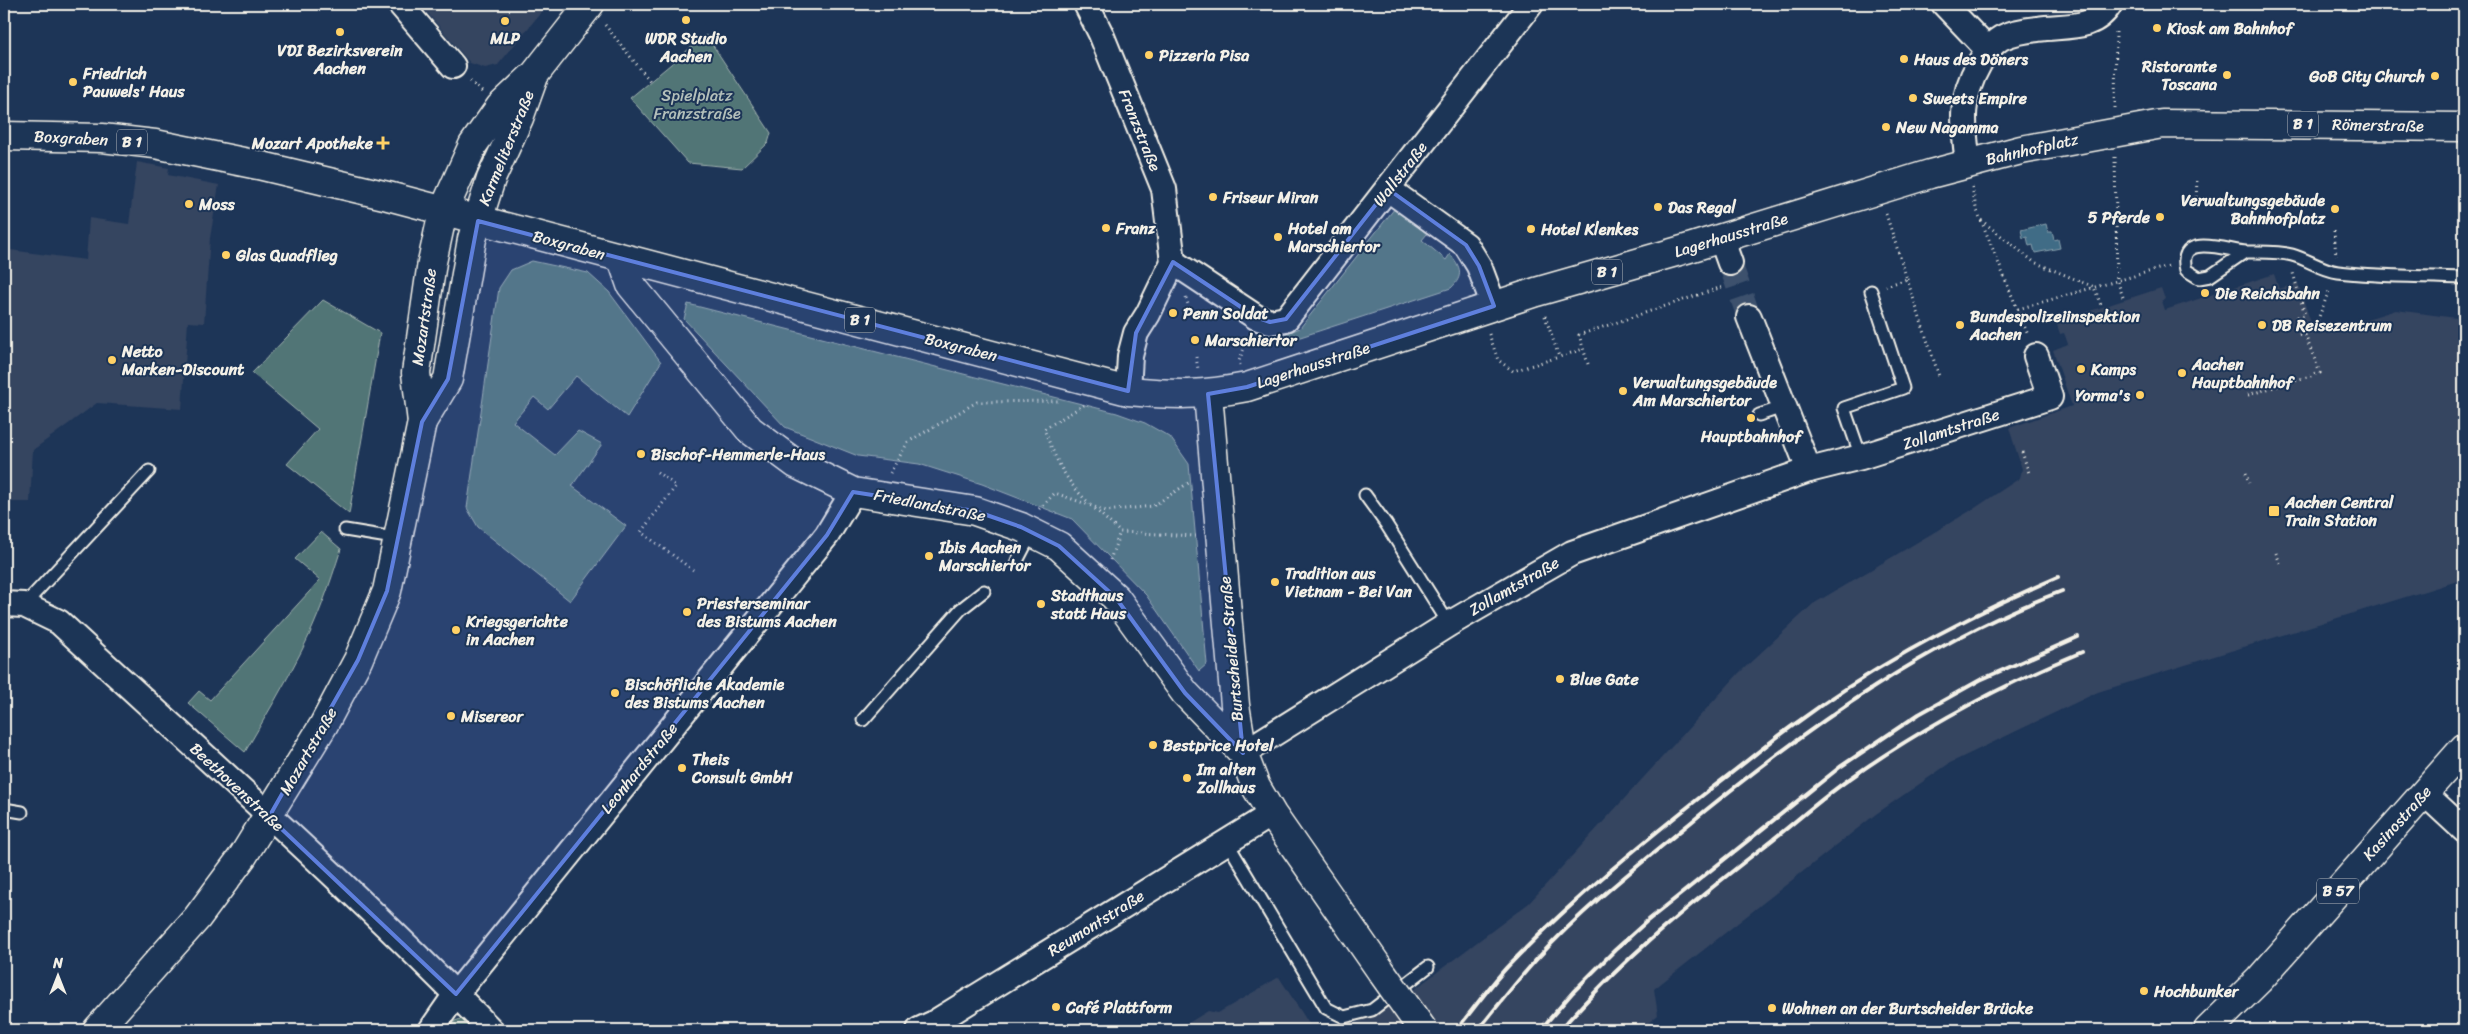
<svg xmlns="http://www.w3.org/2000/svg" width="2468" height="1034" font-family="Sriracha,sans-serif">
  <rect width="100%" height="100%" fill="#1d3557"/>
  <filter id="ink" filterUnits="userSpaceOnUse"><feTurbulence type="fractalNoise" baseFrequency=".02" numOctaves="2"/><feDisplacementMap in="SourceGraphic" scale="10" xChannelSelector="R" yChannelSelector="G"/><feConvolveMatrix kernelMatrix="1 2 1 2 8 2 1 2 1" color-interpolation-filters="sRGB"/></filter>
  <g filter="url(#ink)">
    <!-- built -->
    <g fill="#344460">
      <polygon points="420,4 548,4 498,65 485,68 470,63"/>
      <polygon points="137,162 169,168 168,175 219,185 210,238 204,323 188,322 182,409 97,403 33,450 30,502 4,502 4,325 10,250 86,260 89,218 129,224"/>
      <polygon points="2274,274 2279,289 2298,283 2315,335 2396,310 2464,319 2464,579 2098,692 1950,763 1876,814 1654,989 1658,1015 1640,1030 1345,1030 1412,991 1529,903 1739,673 1813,604 1975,508 2020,478 2022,469 2009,428 2072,406 2053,350 2068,344 2064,333 2060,334 2056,322 2161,288 2165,299 2162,301 2165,310"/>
      <polygon points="1279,977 1313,1030 1177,1030 1208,1011 1218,1013"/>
    </g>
    <!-- green -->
    <g fill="#517576" stroke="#a2b3af">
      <polygon points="706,35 771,133 768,143 742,168 688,163 630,98"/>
      <path d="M 1395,208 L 1427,234 L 1422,240 L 1446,260 L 1450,254 C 1461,267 1464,276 1451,288 L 1285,342 L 1281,339 L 1283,335 L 1300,328 Z"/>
      <polygon points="532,261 588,273 609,292 661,362 627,417 576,376 548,409 534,397 513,422 555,455 578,431 602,444 572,486 626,526 570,601 478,527 467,508 499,288 511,270"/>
      <polygon points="323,300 380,333 349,514 287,464 318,429 252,373"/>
      <polygon points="688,304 1117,413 1145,423 1170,437 1189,464 1207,664 1199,671 1146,595 1072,519 982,484 919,464 858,456 785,427 684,319"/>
      <path d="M 321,532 L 341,549 C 330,584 318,619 301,652 C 284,686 264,719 245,752 L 188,703 L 199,691 L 210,700 L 320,580 L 295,559 Z"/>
      <polygon points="463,1018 481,1030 448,1030 455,1021"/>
    </g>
    <!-- water -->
    <polygon fill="#416c86" stroke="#89a1ad" points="2046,224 2048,232 2052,232 2054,240 2058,239 2060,248 2035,253 2033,245 2029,246 2027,237 2023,238 2021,230"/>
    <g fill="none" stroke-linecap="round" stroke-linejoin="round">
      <!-- street-tunnel -->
      <polyline stroke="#3d516d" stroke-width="24" stroke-dasharray="24 12" stroke-linecap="butt" points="1730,263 1749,317"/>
      <!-- lane casing -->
      <g stroke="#f4f1e8" stroke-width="15">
        <g id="lane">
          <path d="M 2245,252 L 2210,276 L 2199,278 L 2186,270 C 2176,231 2228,251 2246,252 C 2262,252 2277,251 2292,255 C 2307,259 2322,270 2338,272 C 2380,277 2423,276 2464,278"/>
          <polyline points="1759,415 1786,406"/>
          <polyline points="1861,457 1844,408 1903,388 1871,291"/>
          <polyline points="1365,495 1386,524 1449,624"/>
          <polyline points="345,530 400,539"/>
          <polyline points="1017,561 1032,532"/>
          <polyline points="24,605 149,471"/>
          <polyline points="863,720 961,609 984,591"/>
          <polyline points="4,809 22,812"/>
          <polyline points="1227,842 1326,1008 1344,1017 1372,1010 1428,967"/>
        </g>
      </g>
      <!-- street casing -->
      <g stroke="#f4f1e8" stroke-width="28">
        <g id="street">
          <polyline points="400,4 453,66"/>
          <polyline points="1086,4 1101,34 1164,189 1173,262 1148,314 1136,333 1130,356 1128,391"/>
          <polyline points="1944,4 1987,49"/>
          <path d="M 1968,164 C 1963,125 1959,99 1979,64 C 1985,54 1991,44 2001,38 C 2011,33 2027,30 2038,29 C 2065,25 2094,31 2110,4"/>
          <polyline points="1388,189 1466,245 1479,266 1494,306"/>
          <polyline points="1721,238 1730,263"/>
          <polyline points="1173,262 1256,317 1270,322 1286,319 1531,4"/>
          <polyline points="1749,317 1809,470"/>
          <path d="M 4,604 L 24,605 L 59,622 C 204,756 353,888 491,1030"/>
          <polyline points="1243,753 1449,624 1572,553 1809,470 1861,457 2050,397 2036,356"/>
          <polyline points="2424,793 2464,830"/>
          <polyline points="431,1030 456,994 827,535 853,492"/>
          <polyline points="919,1030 934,1023 1272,814"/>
        </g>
      </g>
      <!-- secondary casing -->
      <g stroke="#f4f1e8" stroke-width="31">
        <g id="secondary">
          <polyline points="622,259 631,285 750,430 796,464 853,492 975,511 1021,527 1059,546 1116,598 1185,693 1243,753"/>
          <polyline points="1208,394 1235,705 1243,753 1256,787 1272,814 1381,971"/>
          <polyline points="422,422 448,379 472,239 491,179 519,118 533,79"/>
          <polyline points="97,1030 197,918 243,856 323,726 358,660 387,591 422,422 416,373 432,262 443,212 473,145 500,107 535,74 590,4"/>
        </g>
      </g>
      <!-- primary casing -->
      <g stroke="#f4f1e8" stroke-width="31">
        <g id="primary">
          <path d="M 4,136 L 102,138 L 155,144 L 258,165 L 388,196 L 1128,391 C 1174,395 1201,396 1247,387 L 1536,292 L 1686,249 L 1930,174 L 2021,150 L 2162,124 L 2464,127"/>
          <polyline points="2208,1030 2259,980 2464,748"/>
        </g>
      </g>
      <!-- path -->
      <g stroke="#f4f1e8" stroke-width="3" stroke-dasharray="1 4" stroke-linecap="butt">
        <polyline points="605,25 650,81"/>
        <polyline points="470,81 482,92"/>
        <polyline points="2115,108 2116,32"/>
        <polyline points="2115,157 2117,280 2124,300"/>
        <polyline points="1972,187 1976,208 2028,335"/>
        <polyline points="2196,202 2197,179"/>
        <polyline points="1886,214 1907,279 1886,286"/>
        <polyline points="1981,220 2034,262 2094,287 2102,308"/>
        <polyline points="2334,231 2336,256"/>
        <polyline points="1907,279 1939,376"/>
        <polyline points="1186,298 1191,314"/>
        <polyline points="2018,309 2169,266"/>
        <polyline points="1545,316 1559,357 1583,349"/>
        <polyline points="2314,330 2330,288"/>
        <polyline points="1489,334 1498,360 1513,371 1559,357"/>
        <polyline points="1196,357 1198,369"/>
        <polyline points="1588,364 1579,335 1725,286"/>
        <polyline points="1240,365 1239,361 1248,338"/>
        <polyline points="2248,395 2320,373 2298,317 2305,315 2293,273"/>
        <path d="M 1084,405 L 1044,429 C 1056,460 1065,481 1090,504"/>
        <polyline points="2022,452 2029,473"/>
        <polyline points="657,472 676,486 641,532 693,570"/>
        <polyline points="890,473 908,442 977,402 1060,401"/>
        <polyline points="2246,473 2249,483"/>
        <polyline points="1039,509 1055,493 1106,511 1153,506 1190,482"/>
        <polyline points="1095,509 1120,532"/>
        <polyline points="2276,553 2280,563"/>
        <polyline points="1110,560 1120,532 1196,536"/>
      </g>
      <!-- lane -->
      <use href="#lane" stroke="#1d3557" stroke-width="11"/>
      <!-- street -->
      <use href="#street" stroke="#1d3557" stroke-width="24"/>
      <!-- secondary -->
      <use href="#secondary" stroke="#1d3557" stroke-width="28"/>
      <!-- primary -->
      <use href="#primary" stroke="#1d3557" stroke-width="28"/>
      <!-- rail -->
      <g stroke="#f4f1e8" stroke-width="4">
        <path d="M 1456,1030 C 1474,1009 1490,985 1509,965 C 1572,900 1642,843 1713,787 C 1741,766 1767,744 1795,724 C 1876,664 1965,617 2058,577"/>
        <path d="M 1478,1030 C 1497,1007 1515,983 1536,960 C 1587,904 1648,858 1706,810 C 1814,723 1931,640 2062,591"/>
        <polyline points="1540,1030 1573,992 1615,950 1646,922 1840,767 1919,714 1980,680 2078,637"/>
        <path d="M 1560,1030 C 1621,960 1689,905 1762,848 C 1791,826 1818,801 1848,780 C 1921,728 1999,686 2082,652"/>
      </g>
      <!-- secondary-bridge casing -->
      <g stroke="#f4f1e8" stroke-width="31" stroke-linecap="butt">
        <polyline id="secondary-bridge" points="1381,971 1423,1030"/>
      </g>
      <!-- path-bridge -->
      <g stroke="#f4f1e8" stroke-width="3" stroke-dasharray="1 4" stroke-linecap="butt">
        <polyline points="2299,335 2314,330"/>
        <polyline points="2288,378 2292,387"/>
      </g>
      <!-- secondary-bridge -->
      <use href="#secondary-bridge" stroke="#1d3557" stroke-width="28"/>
    </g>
  </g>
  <!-- marked area -->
  <path fill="#5e7fdd" fill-opacity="0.2" stroke="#5e7fdd" stroke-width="4" stroke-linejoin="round" d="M 1388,189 L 1466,245 L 1479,266 L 1494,306 L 1247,387 L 1208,394 L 1243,753 L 1185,693 L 1116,598 L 1059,546 L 1021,527 L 975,511 L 853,492 L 827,535 L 456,994 L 269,817 L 358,660 L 387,591 L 422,422 L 448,379 L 478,221 L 1128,391 L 1136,333 L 1173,262 L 1256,317 L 1270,322 L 1286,319 Z"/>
  <!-- markers -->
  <g fill="#ffd166" stroke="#1d3557" stroke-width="2">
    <circle cx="686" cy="20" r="5"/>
    <circle cx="505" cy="21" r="5"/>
    <circle cx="2157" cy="28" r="5"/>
    <circle cx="340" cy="32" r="5"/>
    <circle cx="1149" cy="55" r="5"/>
    <circle cx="1904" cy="59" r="5"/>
    <circle cx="2227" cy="75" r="5"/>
    <circle cx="2435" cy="76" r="5"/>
    <circle cx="73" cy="82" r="5"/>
    <circle cx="1913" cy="98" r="5"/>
    <circle cx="1886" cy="127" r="5"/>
    <path d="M380.5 135.5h5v5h5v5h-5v5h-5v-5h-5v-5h5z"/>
    <circle cx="1213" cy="197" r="5"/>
    <circle cx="189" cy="204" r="5"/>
    <circle cx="1658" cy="207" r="5"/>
    <circle cx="2335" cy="209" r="5"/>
    <circle cx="2160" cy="217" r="5"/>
    <circle cx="1106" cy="228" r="5"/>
    <circle cx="1531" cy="229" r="5"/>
    <circle cx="1278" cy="237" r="5"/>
    <circle cx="226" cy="255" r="5"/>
    <circle cx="2205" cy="293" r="5"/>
    <circle cx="1173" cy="313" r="5"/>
    <circle cx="1960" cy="325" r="5"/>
    <circle cx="2262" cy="325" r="5"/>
    <circle cx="1195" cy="340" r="5"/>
    <circle cx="112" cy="360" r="5"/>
    <circle cx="2081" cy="369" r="5"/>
    <circle cx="2182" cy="373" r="5"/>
    <circle cx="1623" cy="391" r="5"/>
    <circle cx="2140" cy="395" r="5"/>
    <circle cx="1751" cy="418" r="5"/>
    <circle cx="641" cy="454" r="5"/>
    <rect x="2268" y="505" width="12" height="12" rx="2.5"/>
    <circle cx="929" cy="556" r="5"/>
    <circle cx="1275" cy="582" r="5"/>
    <circle cx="1041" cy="604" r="5"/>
    <circle cx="687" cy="612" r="5"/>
    <circle cx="456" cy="630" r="5"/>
    <circle cx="1560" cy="679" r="5"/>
    <circle cx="615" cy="693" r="5"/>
    <circle cx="451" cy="716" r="5"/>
    <circle cx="1153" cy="745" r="5"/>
    <circle cx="682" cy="768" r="5"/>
    <circle cx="1187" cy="778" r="5"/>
    <circle cx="2144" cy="991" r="5"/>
    <circle cx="1056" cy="1007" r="5"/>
    <circle cx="1772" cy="1008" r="5"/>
  </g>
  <g text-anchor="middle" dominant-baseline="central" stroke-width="4" stroke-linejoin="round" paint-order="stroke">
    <!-- shield labels -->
    <g fill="#1d3557" stroke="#b4b9bc" stroke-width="1">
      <rect x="2288" y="111.5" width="30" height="25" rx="4"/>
      <rect x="117" y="129.5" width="30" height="25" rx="4"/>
      <rect x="1592" y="259.5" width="30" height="25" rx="4"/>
      <rect x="845" y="307.5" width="30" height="25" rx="4"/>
      <rect x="2317" y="878.5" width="42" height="25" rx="4"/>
    </g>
    <g font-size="15" font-weight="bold" fill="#f4f1e8">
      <text x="2303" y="124">B 1</text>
      <text x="132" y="142">B 1</text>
      <text x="1607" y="272">B 1</text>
      <text x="860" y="320">B 1</text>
      <text x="2338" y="891">B 57</text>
    </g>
    <!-- poi labels -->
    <g font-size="16" font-weight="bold" fill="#f4f1e8" stroke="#1d3557" text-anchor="start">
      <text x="2167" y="28">Kiosk am Bahnhof</text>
      <text x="505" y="38" text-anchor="middle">MLP</text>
      <text x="686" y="38" text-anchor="middle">WDR Studio<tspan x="686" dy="18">Aachen</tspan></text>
      <text x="340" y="50" text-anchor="middle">VDI Bezirksverein<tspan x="340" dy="18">Aachen</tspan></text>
      <text x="1159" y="55">Pizzeria Pisa</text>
      <text x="1914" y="59">Haus des Döners</text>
      <text x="2217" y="66" text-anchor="end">Ristorante<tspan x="2217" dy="18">Toscana</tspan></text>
      <text x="83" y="73">Friedrich<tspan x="83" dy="18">Pauwels' Haus</tspan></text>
      <text x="2425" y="76" text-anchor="end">GoB City Church</text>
      <text x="1923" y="98">Sweets Empire</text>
      <text x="1896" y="127">New Nagamma</text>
      <text x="373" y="143" text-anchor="end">Mozart Apotheke</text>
      <text x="1223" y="197">Friseur Miran</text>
      <text x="2325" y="200" text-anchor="end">Verwaltungsgebäude<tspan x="2325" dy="18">Bahnhofplatz</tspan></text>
      <text x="199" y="204">Moss</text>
      <text x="1668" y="207">Das Regal</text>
      <text x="2150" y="217" text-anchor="end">5 Pferde</text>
      <text x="1116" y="228">Franz</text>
      <text x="1288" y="228">Hotel am<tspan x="1288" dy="18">Marschiertor</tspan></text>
      <text x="1541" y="229">Hotel Klenkes</text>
      <text x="236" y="255">Glas Quadflieg</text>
      <text x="2215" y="293">Die Reichsbahn</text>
      <text x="1183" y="313">Penn Soldat</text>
      <text x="1970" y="316">Bundespolizeiinspektion<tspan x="1970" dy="18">Aachen</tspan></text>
      <text x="2272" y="325">DB Reisezentrum</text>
      <text x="1205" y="340">Marschiertor</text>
      <text x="122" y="351">Netto<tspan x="122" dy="18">Marken-Discount</tspan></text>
      <text x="2192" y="364">Aachen<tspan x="2192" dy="18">Hauptbahnhof</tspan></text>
      <text x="2091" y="369">Kamps</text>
      <text x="1633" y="382">Verwaltungsgebäude<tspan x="1633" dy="18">Am Marschiertor</tspan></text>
      <text x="2130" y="395" text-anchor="end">Yorma's</text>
      <text x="1751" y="436" text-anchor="middle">Hauptbahnhof</text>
      <text x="651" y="454">Bischof-Hemmerle-Haus</text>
      <text x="2285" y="502">Aachen Central<tspan x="2285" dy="18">Train Station</tspan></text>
      <text x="939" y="547">Ibis Aachen<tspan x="939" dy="18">Marschiertor</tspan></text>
      <text x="1285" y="573">Tradition aus<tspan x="1285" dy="18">Vietnam - Bei Van</tspan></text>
      <text x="1051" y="595">Stadthaus<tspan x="1051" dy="18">statt Haus</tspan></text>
      <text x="697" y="603">Priesterseminar<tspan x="697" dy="18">des Bistums Aachen</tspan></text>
      <text x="466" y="621">Kriegsgerichte<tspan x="466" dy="18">in Aachen</tspan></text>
      <text x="1570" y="679">Blue Gate</text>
      <text x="625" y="684">Bischöfliche Akademie<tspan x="625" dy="18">des Bistums Aachen</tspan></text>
      <text x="461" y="716">Misereor</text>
      <text x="1163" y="745">Bestprice Hotel</text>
      <text x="692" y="759">Theis<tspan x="692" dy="18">Consult GmbH</tspan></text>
      <text x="1197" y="769">Im alten<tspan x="1197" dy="18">Zollhaus</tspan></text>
      <text x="2154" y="991">Hochbunker</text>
      <text x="1066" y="1007">Café Plattform</text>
      <text x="1782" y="1008">Wohnen an der Burtscheider Brücke</text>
    </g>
    <!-- park labels -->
    <g font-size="16" fill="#b3bfba" stroke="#1d3557">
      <text x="697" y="95">Spielplatz<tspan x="697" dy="18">Franzstraße</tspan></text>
    </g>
    <!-- street labels -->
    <g font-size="16" fill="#f4f1e8" stroke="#1d3557">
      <text transform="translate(2378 125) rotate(1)">Römerstraße</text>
      <text transform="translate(1140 130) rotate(68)">Franzstraße</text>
      <text transform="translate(71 138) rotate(3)">Boxgraben</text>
      <text transform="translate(506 148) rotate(-68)">Karmeliterstraße</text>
      <text transform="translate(2032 149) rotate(-13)">Bahnhofplatz</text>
      <text transform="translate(1400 174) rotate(-52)">Wallstraße</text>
      <text transform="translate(1731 235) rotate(-17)">Lagerhausstraße</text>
      <text transform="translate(569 245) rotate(15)">Boxgraben</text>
      <text transform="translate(424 317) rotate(-82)">Mozartstraße</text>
      <text transform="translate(961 347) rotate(14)">Boxgraben</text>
      <text transform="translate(1313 365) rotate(-18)">Lagerhausstraße</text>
      <text transform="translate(1951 429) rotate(-18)">Zollamtstraße</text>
      <text transform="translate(930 505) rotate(11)">Friedlandstraße</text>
      <text transform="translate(1514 586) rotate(-30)">Zollamtstraße</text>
      <text transform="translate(1231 649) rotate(-95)">Burtscheider Straße</text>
      <text transform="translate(308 751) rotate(-60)">Mozartstraße</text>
      <text transform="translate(639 768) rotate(-51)">Leonhardstraße</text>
      <text transform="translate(237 787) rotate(43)">Beethovenstraße</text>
      <text transform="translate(2397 823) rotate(-48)">Kasinostraße</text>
      <text transform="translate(1096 923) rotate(-32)">Reumontstraße</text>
    </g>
  </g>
  <!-- margin -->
  <rect width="2468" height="1034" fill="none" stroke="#1d3557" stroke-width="20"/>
  <rect x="10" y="10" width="2448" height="1014" fill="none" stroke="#f4f1e8" stroke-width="2" filter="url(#ink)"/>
  <!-- north arrow -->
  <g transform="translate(58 976)" stroke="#1d3557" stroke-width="4" paint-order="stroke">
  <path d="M0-4L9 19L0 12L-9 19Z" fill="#f4f1e8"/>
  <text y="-8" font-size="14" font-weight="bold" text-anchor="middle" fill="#f4f1e8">N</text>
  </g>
</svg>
